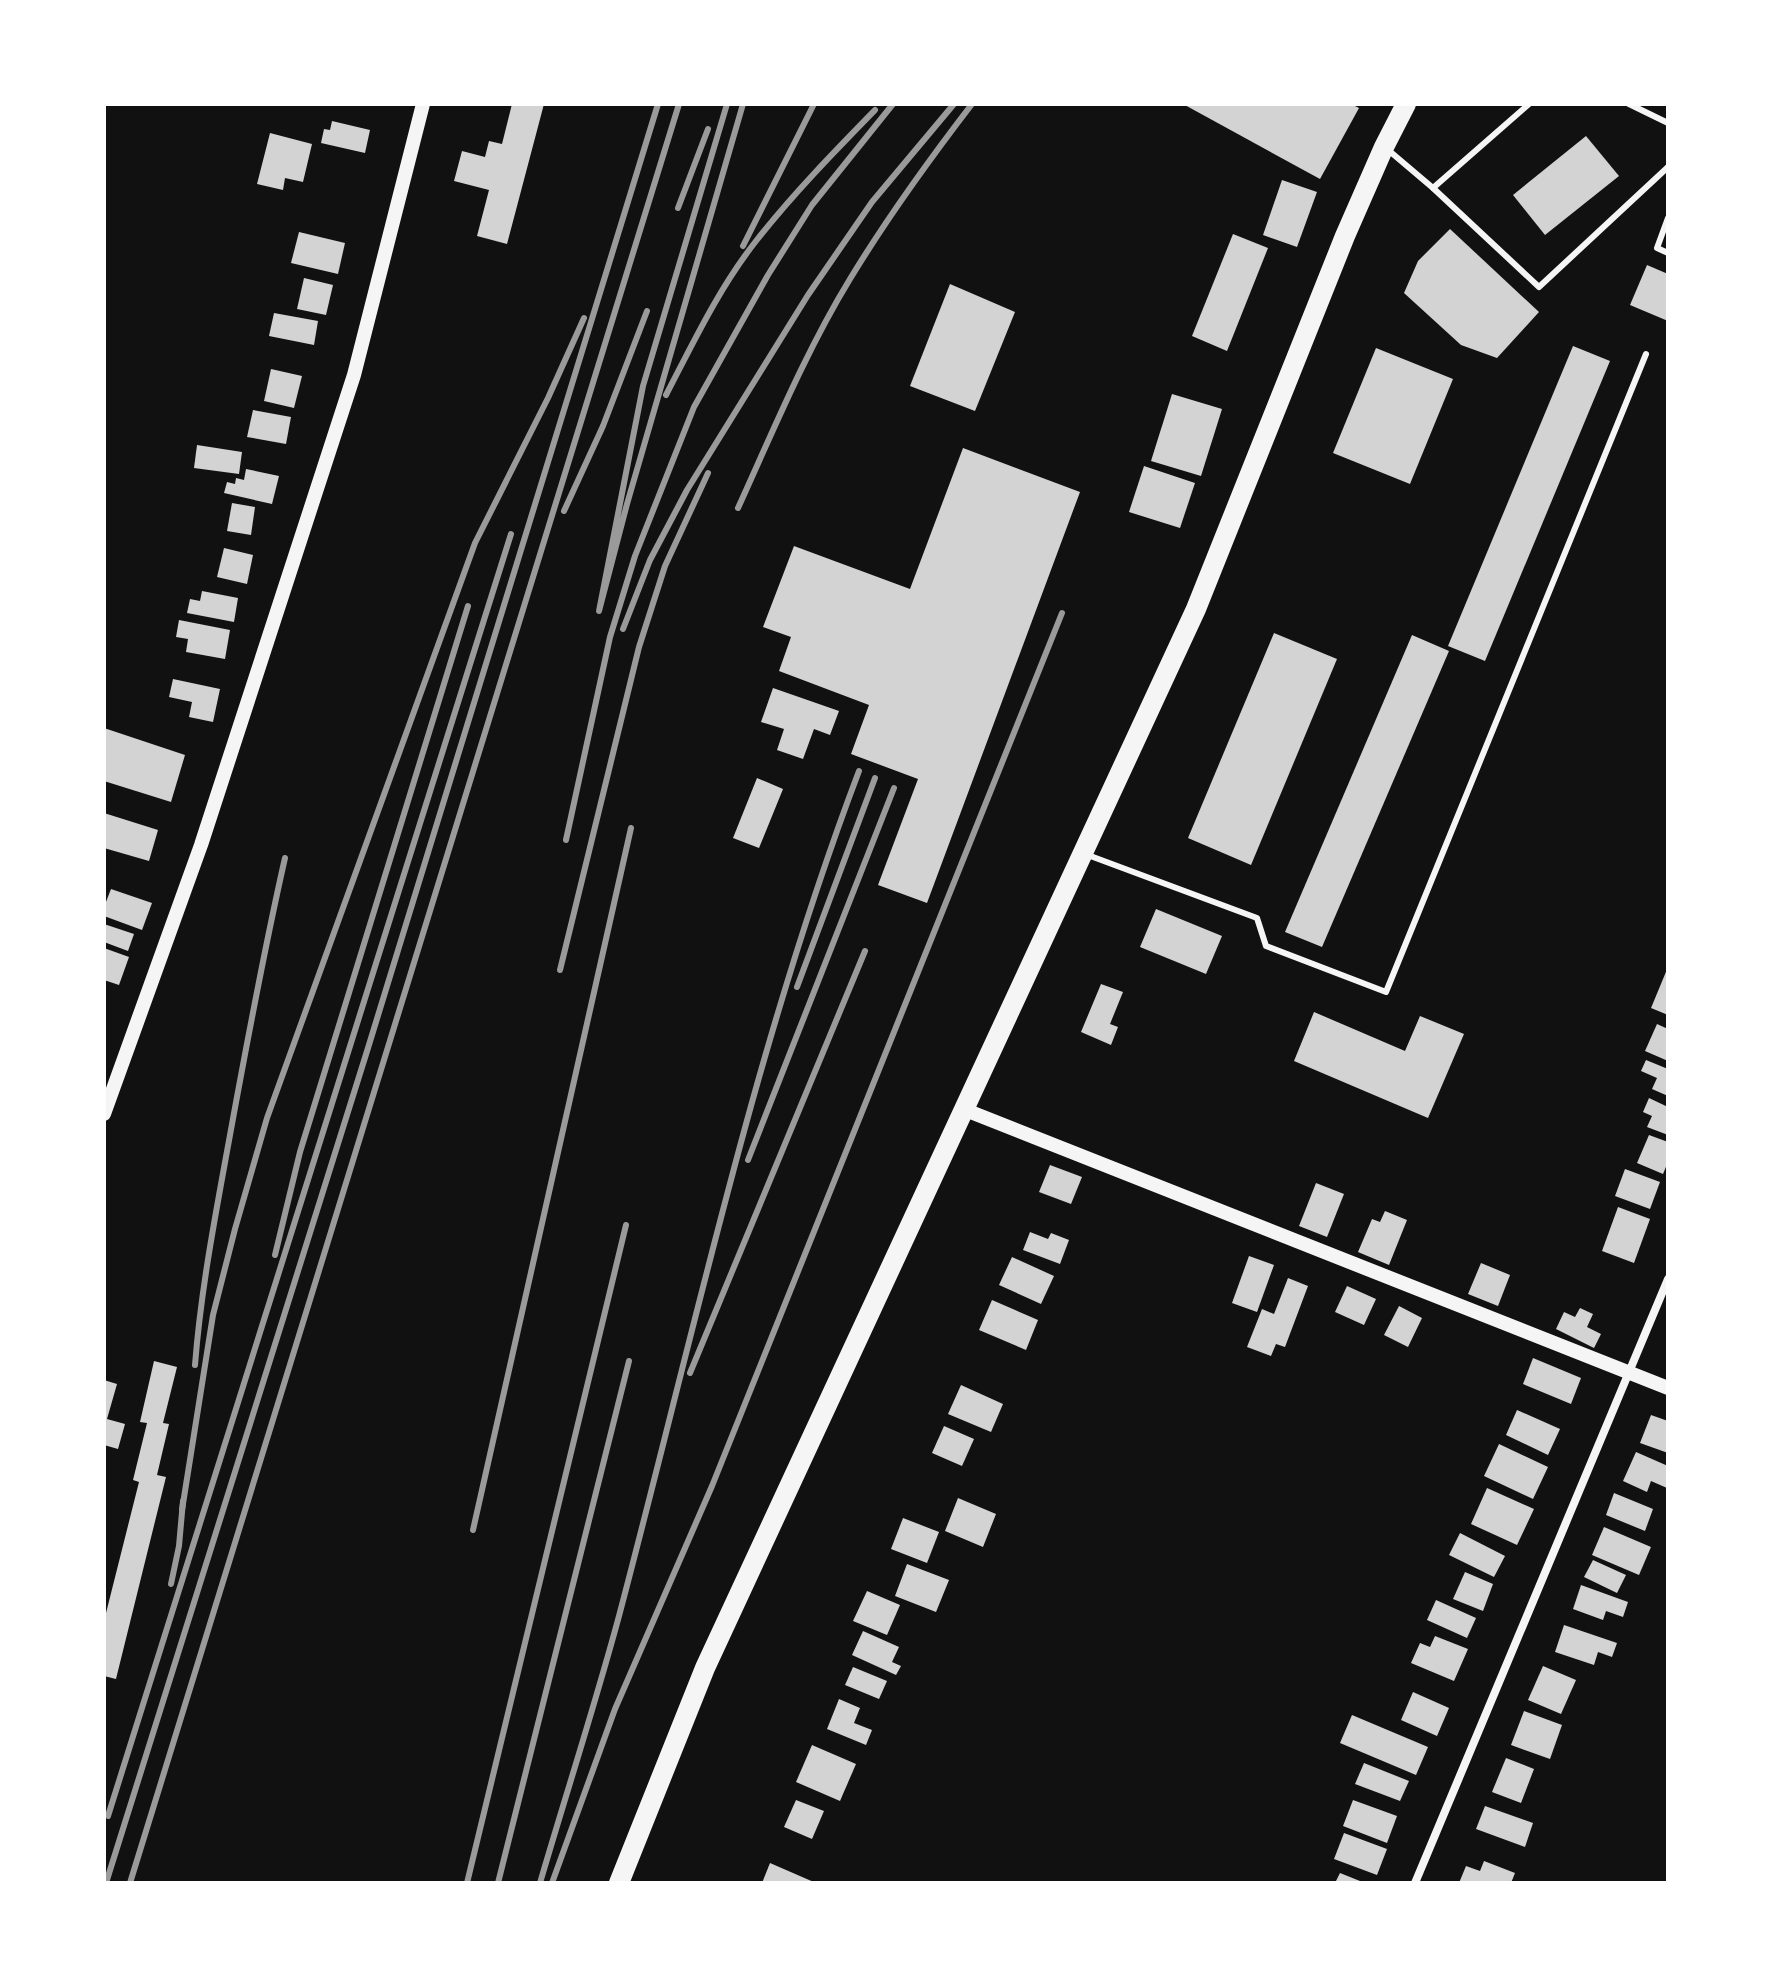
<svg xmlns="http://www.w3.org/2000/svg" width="1772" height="1987" font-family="'Roboto Condensed',sans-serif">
  <rect width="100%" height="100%" fill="#111"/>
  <!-- building -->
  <g fill="#d3d3d3">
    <polygon points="512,104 544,104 507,244 477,236 489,190 454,181 462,151 485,157 489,141 502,144"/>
    <polygon points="1183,104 1351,104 1359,108 1320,179"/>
    <polygon points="332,121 370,130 365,153 321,143 324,129 330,130"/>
    <polygon points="270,133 312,144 303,182 285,178 283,190 257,184"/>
    <polygon points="1586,136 1619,176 1545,235 1513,195"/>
    <polygon points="1282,180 1317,192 1297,247 1263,235"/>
    <polygon points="1450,229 1539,312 1497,358 1461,345 1404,293 1418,261"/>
    <polygon points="299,232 345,243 338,274 291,263"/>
    <polygon points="1233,234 1268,248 1227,351 1192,336"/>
    <polygon points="1647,265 1668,274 1668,321 1630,305"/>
    <polygon points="304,278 333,285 326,315 297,309"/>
    <polygon points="950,284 1015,312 975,411 910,386"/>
    <polygon points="274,313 318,321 314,345 269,336"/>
    <polygon points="1573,346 1610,361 1485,661 1448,646"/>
    <polygon points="1376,348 1453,379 1410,484 1333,453"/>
    <polygon points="271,369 302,376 294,408 264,401"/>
    <polygon points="1172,394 1222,409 1201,476 1151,461"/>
    <polygon points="253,410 291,417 286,444 247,437"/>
    <polygon points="197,445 242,452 239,474 194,468"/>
    <polygon points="963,448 1080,492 927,903 878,885 918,779 851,754 869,705 779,671 791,637 763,627 794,546 910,589"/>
    <polygon points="1144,466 1195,483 1180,528 1129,512"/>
    <polygon points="246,469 279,476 272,504 224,493 227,482 235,484 236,478 244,480"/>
    <polygon points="232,503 255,507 251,535 227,531"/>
    <polygon points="224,548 253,555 247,584 217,577"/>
    <polygon points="202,591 238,598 234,622 187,613 190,599 200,601"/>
    <polygon points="179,620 230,630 225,659 186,652 188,639 176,637"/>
    <polygon points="1274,633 1337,659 1251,865 1188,838"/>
    <polygon points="1412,635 1449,651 1322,947 1285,932"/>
    <polygon points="173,679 220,689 213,722 189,717 192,702 169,697"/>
    <polygon points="773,688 839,711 830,735 814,729 803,759 777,750 784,729 761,722"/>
    <polygon points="104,728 185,755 171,802 104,781"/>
    <polygon points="757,778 783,789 759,848 733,838"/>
    <polygon points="104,813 158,830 149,861 104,848"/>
    <polygon points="111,889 152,903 142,930 104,916 104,907"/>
    <polygon points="1156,909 1222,936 1206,974 1140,947"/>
    <polygon points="104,924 134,934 128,951 104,942"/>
    <polygon points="104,948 129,957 119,985 104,980"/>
    <polygon points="1668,967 1668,1015 1651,1008"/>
    <polygon points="1101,984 1123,992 1110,1024 1118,1027 1111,1045 1081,1032"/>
    <polygon points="1314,1012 1405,1051 1420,1016 1464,1034 1428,1118 1294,1061"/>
    <polygon points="1657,1024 1668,1029 1668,1061 1645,1051"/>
    <polygon points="1646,1060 1668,1069 1668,1096 1652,1089 1657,1078 1641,1071"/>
    <polygon points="1649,1098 1668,1107 1668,1135 1647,1127 1652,1116 1643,1112"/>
    <polygon points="1649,1135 1668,1142 1668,1162 1663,1174 1637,1163"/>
    <polygon points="1050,1165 1082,1177 1071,1204 1039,1192"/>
    <polygon points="1625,1169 1660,1182 1650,1209 1615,1196"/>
    <polygon points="1316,1183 1344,1194 1327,1237 1299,1226"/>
    <polygon points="1618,1207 1650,1219 1634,1263 1602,1251"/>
    <polygon points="1385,1211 1407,1220 1389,1265 1358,1252 1372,1219 1380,1222"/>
    <polygon points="1030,1232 1048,1239 1051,1233 1069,1240 1060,1264 1023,1250"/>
    <polygon points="1249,1256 1274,1265 1257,1312 1232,1303"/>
    <polygon points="1012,1257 1054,1276 1041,1304 999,1285"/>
    <polygon points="1481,1263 1510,1275 1498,1306 1468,1294"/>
    <polygon points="1288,1278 1308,1286 1285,1347 1276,1344 1271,1356 1247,1347 1262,1309 1274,1314"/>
    <polygon points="1347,1286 1376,1299 1364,1325 1335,1312"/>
    <polygon points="992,1300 1038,1320 1026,1350 979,1330"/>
    <polygon points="1399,1306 1422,1318 1408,1347 1384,1335"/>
    <polygon points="1580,1308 1593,1314 1587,1327 1601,1334 1594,1348 1556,1329 1564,1312 1575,1317"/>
    <polygon points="1533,1358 1581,1378 1571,1404 1523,1384"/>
    <polygon points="154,1361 177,1367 163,1423 169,1424 157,1475 166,1477 116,1679 104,1676 104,1621 139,1482 133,1480 147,1423 140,1422"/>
    <polygon points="104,1380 117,1384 107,1419 125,1424 118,1449 104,1445"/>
    <polygon points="961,1385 1003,1404 991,1432 948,1414"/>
    <polygon points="1517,1410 1560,1429 1548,1455 1506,1435"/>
    <polygon points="1651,1415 1668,1421 1668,1453 1640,1443"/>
    <polygon points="944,1426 974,1439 962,1466 932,1453"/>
    <polygon points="1499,1444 1548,1467 1533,1499 1484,1476"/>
    <polygon points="1636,1452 1668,1466 1667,1488 1651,1481 1647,1492 1623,1481"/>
    <polygon points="1487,1488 1534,1509 1517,1545 1471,1524"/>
    <polygon points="1614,1493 1653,1509 1645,1531 1606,1515"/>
    <polygon points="958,1498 996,1514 983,1547 945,1531"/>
    <polygon points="903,1518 939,1532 927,1563 891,1549"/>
    <polygon points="1604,1527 1651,1547 1639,1575 1592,1555"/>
    <polygon points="1460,1533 1505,1556 1494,1577 1449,1555"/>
    <polygon points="1593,1560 1626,1575 1617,1593 1584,1577"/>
    <polygon points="907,1564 949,1580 936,1612 895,1596"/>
    <polygon points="1465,1572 1493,1584 1483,1611 1453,1599"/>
    <polygon points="1581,1585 1628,1602 1623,1617 1606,1611 1603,1620 1573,1609"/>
    <polygon points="867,1591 900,1605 887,1635 853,1621"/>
    <polygon points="1436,1600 1476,1618 1467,1638 1427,1620"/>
    <polygon points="1564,1625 1617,1643 1612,1657 1598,1652 1594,1665 1555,1652"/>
    <polygon points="863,1631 899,1647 892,1662 901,1666 896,1675 852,1655"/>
    <polygon points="1435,1636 1468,1649 1454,1681 1411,1663 1420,1643 1430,1647"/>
    <polygon points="1543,1666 1576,1680 1561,1714 1528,1700"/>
    <polygon points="853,1667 887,1681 879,1699 845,1685"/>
    <polygon points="1413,1692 1449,1708 1437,1736 1401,1720"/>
    <polygon points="839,1699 860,1708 854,1723 872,1730 866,1745 827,1729"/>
    <polygon points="1524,1711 1562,1725 1550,1759 1511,1745"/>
    <polygon points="1352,1715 1428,1747 1416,1775 1340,1743"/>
    <polygon points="812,1745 856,1764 840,1801 796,1782"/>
    <polygon points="1506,1758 1534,1769 1521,1803 1492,1792"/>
    <polygon points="1364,1763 1409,1781 1400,1801 1355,1784"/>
    <polygon points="796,1800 824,1811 812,1839 784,1827"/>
    <polygon points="1353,1800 1397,1816 1387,1843 1343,1826"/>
    <polygon points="1485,1806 1533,1823 1525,1847 1476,1829"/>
    <polygon points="1344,1833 1387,1849 1377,1875 1334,1859"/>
    <polygon points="1484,1861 1515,1873 1511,1883 1459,1883 1466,1866 1480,1871"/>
    <polygon points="770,1863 816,1883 762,1883"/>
    <polygon points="1340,1873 1365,1883 1335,1883"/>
  </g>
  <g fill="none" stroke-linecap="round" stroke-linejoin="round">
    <!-- service -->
    <g stroke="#f5f5f5" stroke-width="6">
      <polyline points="1629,104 1668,123"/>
      <polyline points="1387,149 1433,188 1539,287 1668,167"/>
      <polyline points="1433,188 1529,104"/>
      <polyline points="1668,218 1657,248 1668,253"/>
      <polyline points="1085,854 1257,918 1266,946 1386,992 1646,354"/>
    </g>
    <!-- minor -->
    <polyline stroke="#f5f5f5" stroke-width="8" points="1415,1883 1668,1279"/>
    <!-- tertiary -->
    <g stroke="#f5f5f5" stroke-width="14">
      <polyline points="963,1109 1668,1388"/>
      <polyline points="104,1114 201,845 354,375 423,104"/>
    </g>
    <!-- primary -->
    <polyline stroke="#f5f5f5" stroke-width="20" points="619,1883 705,1668 1196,609 1345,236 1384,147 1406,104"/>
    <!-- rail -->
    <g stroke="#9a9a9a" stroke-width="6">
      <polyline points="727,104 643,386 599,611 627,504 743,104"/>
      <polyline points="678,208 708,129"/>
      <polyline points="743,246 814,104"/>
      <path d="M 666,395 C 693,343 719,288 756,241 C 792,195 834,152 875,110"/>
      <path d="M 738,508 C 773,431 806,351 850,279 C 887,218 929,160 972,104"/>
      <polyline points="564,511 603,426 647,311"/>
      <polyline points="623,629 650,560 687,490 808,295 872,202 954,104"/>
      <polyline points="566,840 610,637 635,556 694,407 768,275 812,205 893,104"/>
      <polyline points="560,970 639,647 665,566 708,473"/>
      <polyline points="797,987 875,778"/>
      <polyline points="748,1160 894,788"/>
      <polyline points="275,1255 300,1152 468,606"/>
      <path d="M 195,1365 C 201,1288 216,1212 230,1135 C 247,1042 264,950 285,858"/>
      <polyline points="690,1373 865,951"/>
      <polyline points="182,1510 213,1315 235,1229 267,1118 475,543 548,398 584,318"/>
      <polyline points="473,1530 631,828"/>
      <polyline points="171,1584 179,1546 183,1501"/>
      <polyline points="108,1816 511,534"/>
      <polyline points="106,1883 368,1048 658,104"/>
      <polyline points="130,1883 679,104"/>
      <polyline points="467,1883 626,1225"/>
      <polyline points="498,1883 629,1361"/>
      <path d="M 540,1883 C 566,1794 595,1705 619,1616 C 694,1333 755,1045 859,771"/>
      <polyline points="552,1883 615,1709 712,1486 1062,613"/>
    </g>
  </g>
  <!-- border -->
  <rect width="1772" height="1987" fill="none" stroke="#ffffff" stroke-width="212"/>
</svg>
